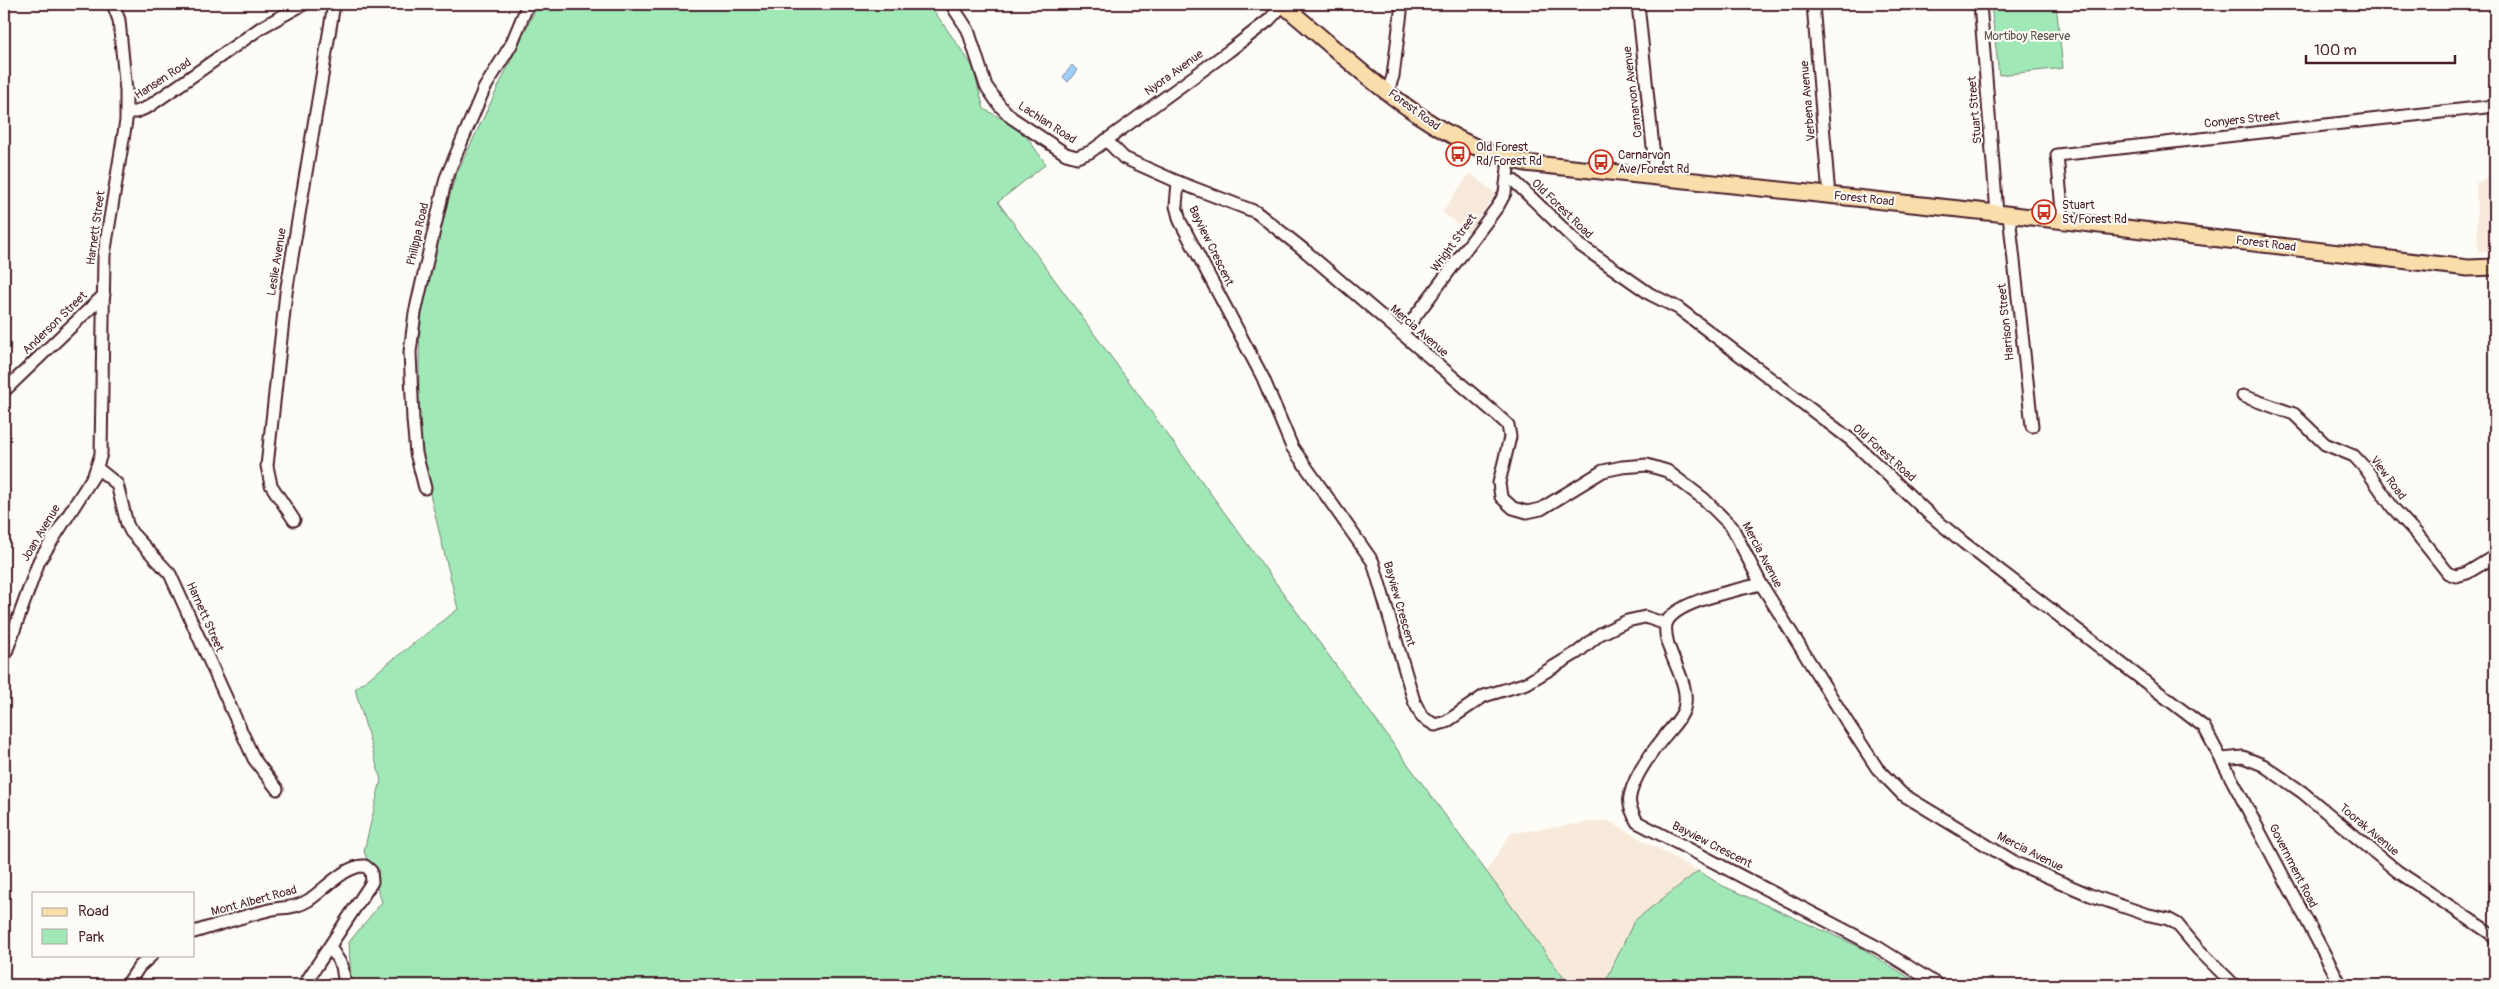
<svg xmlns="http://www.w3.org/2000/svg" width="2499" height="989" font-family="Pangolin,sans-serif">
  <rect width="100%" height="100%" fill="#fdfcf7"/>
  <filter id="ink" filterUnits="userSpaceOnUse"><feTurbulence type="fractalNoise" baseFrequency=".02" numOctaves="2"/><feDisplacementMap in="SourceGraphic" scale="10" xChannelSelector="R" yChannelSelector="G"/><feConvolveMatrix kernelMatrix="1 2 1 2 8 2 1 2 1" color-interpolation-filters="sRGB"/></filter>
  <g filter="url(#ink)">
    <!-- built -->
    <g fill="#f8eadb">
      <polygon points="1470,173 1496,194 1468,233 1442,212"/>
      <polygon points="2495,174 2495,250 2478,252 2476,183"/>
      <polygon points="1607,820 1698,871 1634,921 1603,985 1569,985 1486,872 1511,833"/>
    </g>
    <!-- green -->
    <g fill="#a0e9b7" stroke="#758471">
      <polygon points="538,4 929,4 972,65 984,109 1021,129 1046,164 998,202 1569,985 351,985 349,942 382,902 364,851 381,780 355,689 458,609 418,445 420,303 455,177"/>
      <polygon points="1991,4 2056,4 2063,68 1999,75"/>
      <polygon points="1698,871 1723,886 1860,947 1921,985 1604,985 1634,921"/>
    </g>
    <!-- water -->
    <polygon fill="#9dcffa" stroke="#7c89a7" points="1072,65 1077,70 1068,82 1063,77"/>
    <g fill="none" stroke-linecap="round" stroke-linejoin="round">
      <!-- minor casing -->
      <g stroke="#4a1f2b" stroke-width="15">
        <g id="minor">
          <polyline points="951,4 968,30 986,86 1000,106 1012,118 1066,154 1077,157 1090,152 1229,51 1269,20 1283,5"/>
          <polyline points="1638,4 1654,157 1653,176"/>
          <polyline points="1813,4 1829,196"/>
          <polyline points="1980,4 1997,213"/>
          <polyline points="1388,91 1393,76 1402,4"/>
          <polyline points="127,112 136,112 148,107 262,27 304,4"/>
          <polyline points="1106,140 1124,158 1178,182 1256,212 1304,250 1496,414 1508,425 1510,437 1499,483 1501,497 1513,508 1527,512 1541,509 1603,471 1622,467 1647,465 1667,471 1704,499 1732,527 1761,584 1847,722 1877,768 1902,794 2016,863 2090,895 2145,914 2168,919 2177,924 2198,949 2234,985"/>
          <polyline points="1514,181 1580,245 1650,294 1678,308 1851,440 1929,514 1964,543 2204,727 2341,985"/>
          <path d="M 1178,182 L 1176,206 L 1180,221 L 1263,378 L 1292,447 L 1373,562 L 1414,701 L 1422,717 L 1435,725 L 1446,722 L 1484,696 L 1527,683 L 1578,652 L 1600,634 L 1627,621 L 1645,617 L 1666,624 C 1662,652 1692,680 1684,709 C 1681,719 1671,728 1664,737 C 1651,753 1634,776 1630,796 C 1628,806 1633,813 1637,822 L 1879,948 L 1938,985"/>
          <polyline points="2009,215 2032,426"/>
          <polyline points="2063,221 2057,155 2495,106"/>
          <polyline points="1402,334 1498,206 1505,193 1509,160"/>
          <polyline points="4,391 104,295"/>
          <polyline points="2243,396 2294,414 2325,444 2354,456 2366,469 2393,508 2417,534 2448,573 2456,576 2467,573 2495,556"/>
          <polyline points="97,468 117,484 127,524 131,532 170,574 254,759 277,789"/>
          <polyline points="425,488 416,453 413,420 410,352 415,313 446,178 484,89 511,45 528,4"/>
          <polyline points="294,520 271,485 267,466 286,293 334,4"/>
          <path d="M 1666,624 C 1674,601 1738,590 1761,584"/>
          <polyline points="4,658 39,561 94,475 101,454 104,255 126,121 126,91 119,20 113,4"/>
          <polyline points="2222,759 2243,757 2263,765 2302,792 2397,871 2490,933 2495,939"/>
          <path d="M 194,932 C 217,925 241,917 265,911 C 281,906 293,910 309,900 C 324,890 347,864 365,866 L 371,871 L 372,882 L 304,985"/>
          <polyline points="330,947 342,966 345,985"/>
          <polyline points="127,985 139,967 152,955"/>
        </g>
      </g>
      <!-- major casing -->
      <g stroke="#4a1f2b" stroke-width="19">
        <path id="major" d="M 1282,4 C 1355,64 1430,143 1525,163 L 1997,213 L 2468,268 L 2495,267"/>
      </g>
      <!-- minor -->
      <use href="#minor" stroke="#fdfcf7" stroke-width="11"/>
      <!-- major -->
      <use href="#major" stroke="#f9ddab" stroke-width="15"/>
    </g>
  </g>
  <!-- icons -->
  <defs>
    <g id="bus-ring" transform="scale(1.25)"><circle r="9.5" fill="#fdfcf7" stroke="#c8321e" stroke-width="1.5"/><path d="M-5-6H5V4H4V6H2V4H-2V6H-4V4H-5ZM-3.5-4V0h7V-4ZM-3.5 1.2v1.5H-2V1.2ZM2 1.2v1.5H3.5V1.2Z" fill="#c8321e"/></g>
  </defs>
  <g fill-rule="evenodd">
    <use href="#bus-ring" x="1458" y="154"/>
    <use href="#bus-ring" x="1601" y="162"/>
    <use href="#bus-ring" x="2044" y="212"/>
  </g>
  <g text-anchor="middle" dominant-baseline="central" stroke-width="4" stroke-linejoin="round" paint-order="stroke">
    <!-- park labels -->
    <g font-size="12" fill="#60524e" stroke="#fdfcf7">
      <text x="2027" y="36">Mortiboy Reserve</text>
    </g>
    <!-- street labels -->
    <g font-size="12" fill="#4a1f2b" stroke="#fdfcf7">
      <text transform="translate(1174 73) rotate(-36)">Nyora Avenue</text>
      <text transform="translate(163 79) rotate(-33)">Hansen Road</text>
      <text transform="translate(1633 92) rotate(-97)">Carnarvon Avenue</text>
      <text transform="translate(1808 101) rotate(-95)">Verbena Avenue</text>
      <text transform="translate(1414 110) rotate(36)">Forest Road</text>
      <text transform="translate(1975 110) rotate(-95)">Stuart Street</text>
      <text transform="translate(2242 120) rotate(-6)">Conyers Street</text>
      <text transform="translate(1047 123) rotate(33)">Lachlan Road</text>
      <text transform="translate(1864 199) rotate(6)">Forest Road</text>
      <text transform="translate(1562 209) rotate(44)">Old Forest Road</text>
      <text transform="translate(96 228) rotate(-82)">Harnett Street</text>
      <text transform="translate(418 234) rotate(-77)">Philippa Road</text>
      <text transform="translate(1454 243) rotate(-54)">Wright Street</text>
      <text transform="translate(2266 244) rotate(7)">Forest Road</text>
      <text transform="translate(1211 246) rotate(64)">Bayview Crescent</text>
      <text transform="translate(277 262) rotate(-81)">Leslie Avenue</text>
      <text transform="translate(2006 322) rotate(-96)">Harrison Street</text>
      <text transform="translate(55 323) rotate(-44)">Anderson Street</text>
      <text transform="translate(1419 331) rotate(41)">Mercia Avenue</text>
      <text transform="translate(1884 453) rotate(42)">Old Forest Road</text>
      <text transform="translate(2388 478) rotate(53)">View Road</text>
      <text transform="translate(41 533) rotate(-59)">Joan Avenue</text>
      <text transform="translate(1762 555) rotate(62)">Mercia Avenue</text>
      <text transform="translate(1399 604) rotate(74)">Bayview Crescent</text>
      <text transform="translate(205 617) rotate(66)">Harnett Street</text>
      <text transform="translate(2369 830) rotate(40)">Toorak Avenue</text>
      <text transform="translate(1712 845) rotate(27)">Bayview Crescent</text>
      <text transform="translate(2030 852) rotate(27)">Mercia Avenue</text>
      <text transform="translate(2293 866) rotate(63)">Government Road</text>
      <text transform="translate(254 901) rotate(-15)">Mont Albert Road</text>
    </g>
    <!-- poi labels -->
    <g font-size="12" fill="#4a1f2b" stroke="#fdfcf7" text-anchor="start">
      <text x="1476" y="147">Old Forest<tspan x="1476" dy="14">Rd/Forest Rd</tspan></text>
      <text x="1618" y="155">Carnarvon<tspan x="1618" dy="14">Ave/Forest Rd</tspan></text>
      <text x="2062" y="205">Stuart<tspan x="2062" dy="14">St/Forest Rd</tspan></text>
    </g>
  </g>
  <!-- margin -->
  <rect width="2499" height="989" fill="none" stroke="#fdfcf7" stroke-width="20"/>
  <rect x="10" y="10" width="2479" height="969" fill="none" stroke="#4a1f2b" stroke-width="2" filter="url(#ink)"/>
  <!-- legend -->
  <rect x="32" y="892" width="162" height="65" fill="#fdfcf7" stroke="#b5a4a5"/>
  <rect x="42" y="908" width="25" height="8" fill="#f9ddab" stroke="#b5a4a5"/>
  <text x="78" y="916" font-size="15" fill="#4a1f2b">Road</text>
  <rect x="42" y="929" width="25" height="15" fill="#a0e9b7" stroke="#b5a4a5"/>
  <text x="78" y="942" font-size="15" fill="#4a1f2b">Park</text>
  <!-- scale -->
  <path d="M2306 55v8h149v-8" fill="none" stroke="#4a1f2b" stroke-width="2.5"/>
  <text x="2314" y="55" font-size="15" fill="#4a1f2b" stroke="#fdfcf7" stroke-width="4" paint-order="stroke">100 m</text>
</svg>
